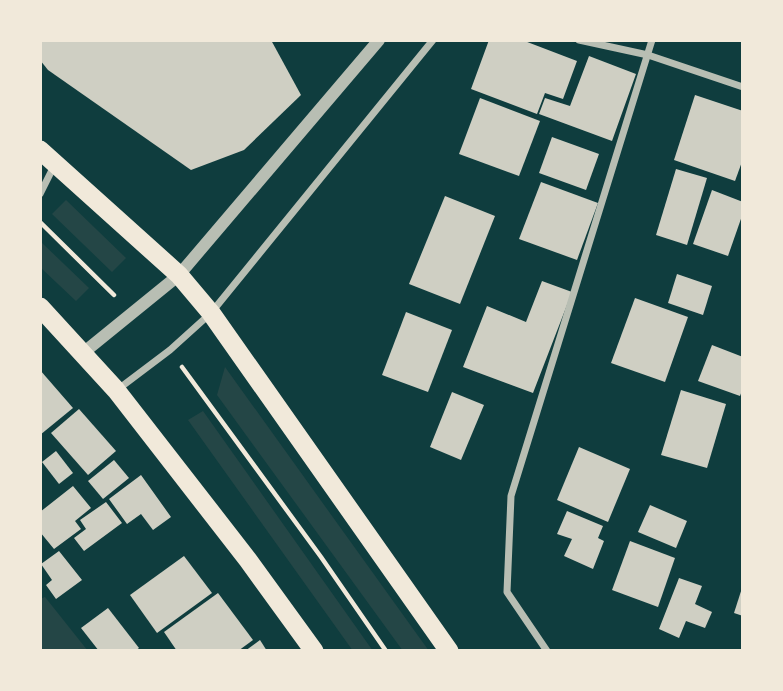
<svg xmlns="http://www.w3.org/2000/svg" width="783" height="691" font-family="'Source Sans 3',sans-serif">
  <rect width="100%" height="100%" fill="#0f3d3e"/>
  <!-- green -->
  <g fill="#244646">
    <polygon points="66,200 126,258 112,272 52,214"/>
    <polygon points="40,241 89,288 76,301 40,267"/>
    <polygon points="225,367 429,651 403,651 217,395"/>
    <polygon points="203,411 373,651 353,651 188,420"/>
    <polygon points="45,597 88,651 40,651 40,599"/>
  </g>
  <!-- building -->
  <g fill="#cfcfc3">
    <polygon points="40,40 271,40 301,95 244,150 191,170 48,70 40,60"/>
    <polygon points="489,40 522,40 577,61 563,99 545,93 537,114 471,89"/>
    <polygon points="589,56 636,74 612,141 539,114 545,98 570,106"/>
    <polygon points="695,95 743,111 743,159 735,181 674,160"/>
    <polygon points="480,98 540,121 519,176 459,154"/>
    <polygon points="552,137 599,154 586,190 539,173"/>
    <polygon points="676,169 707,178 687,245 656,235"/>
    <polygon points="541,182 598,203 577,260 519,239"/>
    <polygon points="712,190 743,202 743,213 728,256 693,244"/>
    <polygon points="445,196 495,216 460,304 409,284"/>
    <polygon points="677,274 712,286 703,315 668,303"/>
    <polygon points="542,281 572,292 533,393 463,367 487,306 526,322"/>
    <polygon points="635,298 688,317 665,382 611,363"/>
    <polygon points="406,312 452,330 428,392 382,375"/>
    <polygon points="712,345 743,357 743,388 740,396 698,381"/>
    <polygon points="40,370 73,408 40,435"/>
    <polygon points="681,390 726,404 707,468 661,455"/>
    <polygon points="452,392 484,405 461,460 430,447"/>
    <polygon points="79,409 116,451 88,475 51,433"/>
    <polygon points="579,447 630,469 608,522 557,500"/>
    <polygon points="56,451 73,473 59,484 42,462"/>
    <polygon points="114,460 129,478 103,499 88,481"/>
    <polygon points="141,475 171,517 153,530 141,514 127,524 109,499"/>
    <polygon points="73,486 91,508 75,521 81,529 54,549 40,532 40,512"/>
    <polygon points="106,502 122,523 84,551 74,538 86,529 80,520"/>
    <polygon points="650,505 687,521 676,548 638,532"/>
    <polygon points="567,511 603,526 598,538 604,541 593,569 564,556 572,539 557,534"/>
    <polygon points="630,541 675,558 658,607 612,590"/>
    <polygon points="59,551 82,580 56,599 46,585 52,580 41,564"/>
    <polygon points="184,556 212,593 157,633 130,595"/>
    <polygon points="679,578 702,586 695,604 712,612 705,628 686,621 679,638 659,629"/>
    <polygon points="742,588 743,588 743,616 734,613"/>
    <polygon points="218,593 253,640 238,651 177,651 164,632"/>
    <polygon points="108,608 139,648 135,651 99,651 81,628"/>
    <polygon points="260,640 267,651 245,651"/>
  </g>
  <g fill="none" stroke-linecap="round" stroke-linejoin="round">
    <!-- path -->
    <g stroke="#f1e9da" stroke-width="4.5">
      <polyline points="40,222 114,295"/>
      <polyline points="182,367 321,557 386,651"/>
    </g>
    <!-- minor -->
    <g stroke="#b8beb3" stroke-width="7">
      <polyline points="579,40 648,55 743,87"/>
      <polyline points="40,194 54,166"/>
      <polyline points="117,390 170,350 211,313 433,40"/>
      <polyline points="547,651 507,592 511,496 652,40"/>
    </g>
    <!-- tertiary -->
    <polyline stroke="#b8beb3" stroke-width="12" points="83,353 179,275 379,40"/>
    <!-- trunk -->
    <g stroke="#f1e9da" stroke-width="19">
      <polyline points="40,150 179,275 211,313 449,651"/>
      <polyline points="40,307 116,390 248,560 314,651"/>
    </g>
  </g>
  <!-- border -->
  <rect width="783" height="691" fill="none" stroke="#f1e9da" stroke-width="84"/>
</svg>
